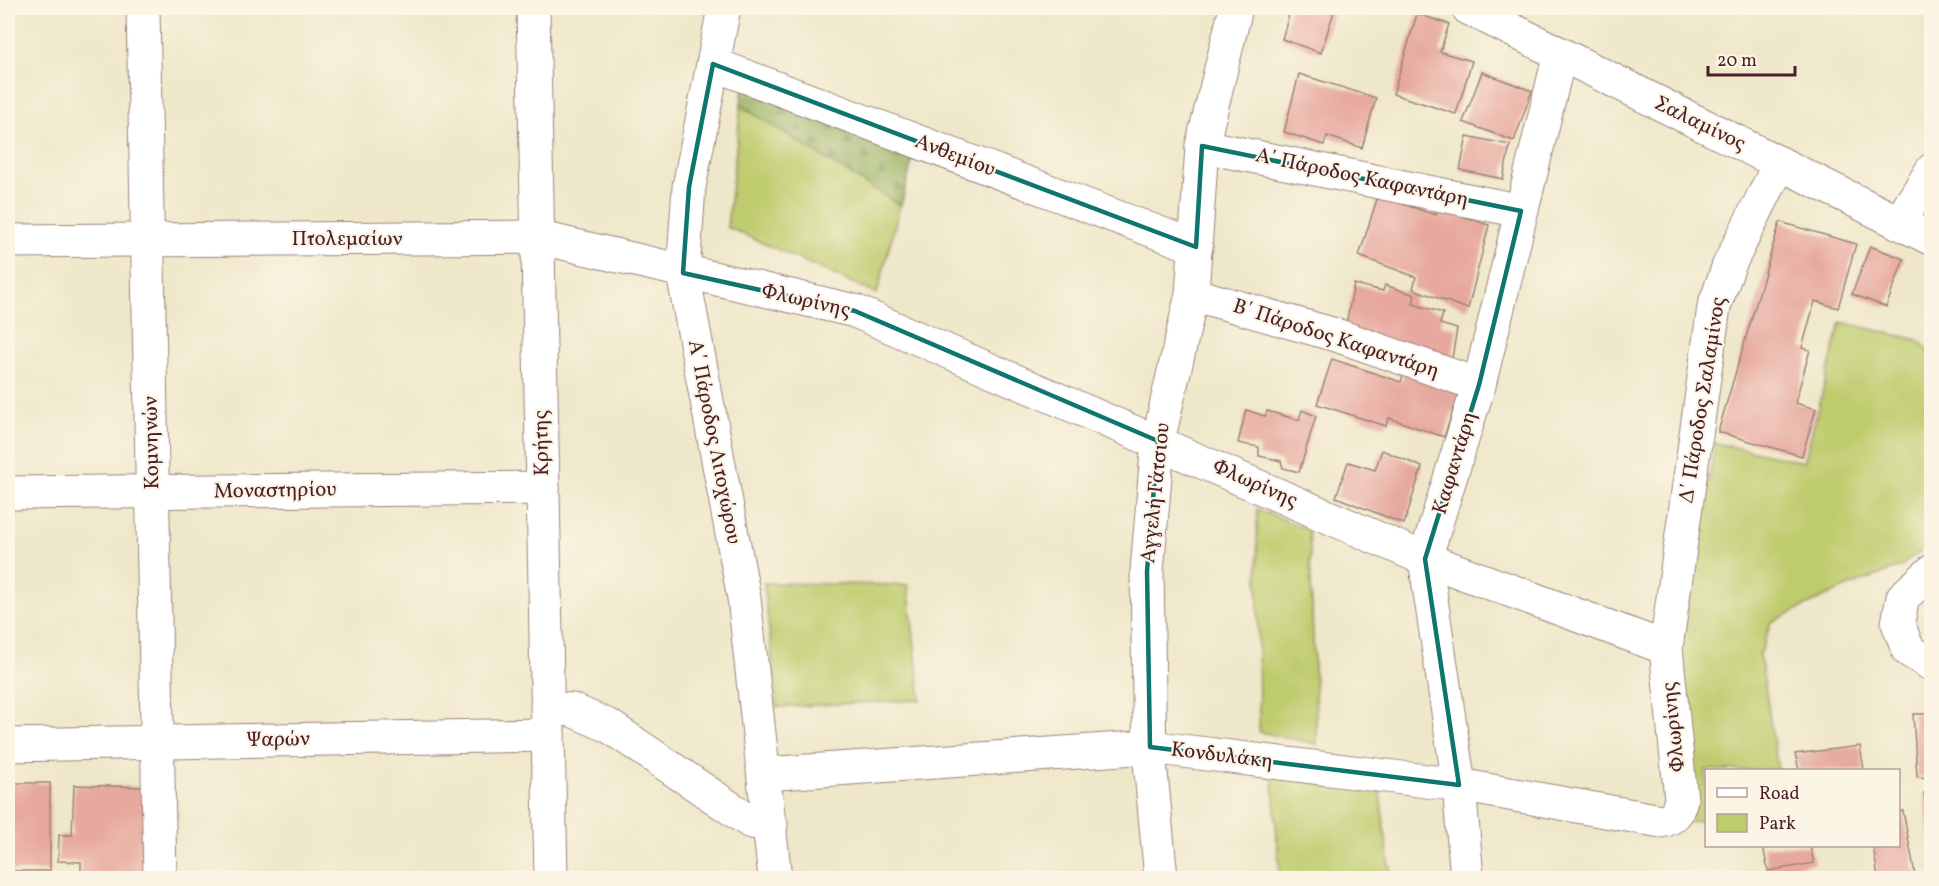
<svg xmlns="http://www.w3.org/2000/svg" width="1939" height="886" font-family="Vollkorn,serif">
  <defs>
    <pattern id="forest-firs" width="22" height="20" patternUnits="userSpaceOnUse" patternTransform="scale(1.5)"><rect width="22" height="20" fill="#97b061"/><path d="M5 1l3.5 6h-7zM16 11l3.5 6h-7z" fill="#7d8f50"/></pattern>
  </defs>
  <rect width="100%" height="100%" fill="#fcf5e5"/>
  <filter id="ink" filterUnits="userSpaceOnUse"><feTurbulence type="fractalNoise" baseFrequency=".0167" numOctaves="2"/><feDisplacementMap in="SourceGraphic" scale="12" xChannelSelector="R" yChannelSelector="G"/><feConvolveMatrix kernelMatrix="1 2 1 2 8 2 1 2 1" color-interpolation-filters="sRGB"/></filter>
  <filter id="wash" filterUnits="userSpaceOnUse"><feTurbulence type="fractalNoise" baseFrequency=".008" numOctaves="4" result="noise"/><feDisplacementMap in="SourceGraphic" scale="24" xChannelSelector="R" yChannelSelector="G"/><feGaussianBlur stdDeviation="1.35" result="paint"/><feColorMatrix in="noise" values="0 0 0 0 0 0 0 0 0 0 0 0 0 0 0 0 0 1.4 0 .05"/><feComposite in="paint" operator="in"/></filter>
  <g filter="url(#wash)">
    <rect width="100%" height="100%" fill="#efe7c9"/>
    <!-- green -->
    <g fill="#bfcc6e" stroke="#84764c" stroke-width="1.5">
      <polygon points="743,87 914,153 877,294 727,227"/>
      <polygon points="1841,322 1918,340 1931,353 1931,543 1900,567 1844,588 1771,622 1760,655 1778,770 1706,770 1706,819 1686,823 1675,680 1715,443 1804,462"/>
      <polygon points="1257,509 1309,530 1317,744 1259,732"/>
      <polygon points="764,583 908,585 921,700 777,707"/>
      <polygon points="1272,771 1379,785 1391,878 1280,878"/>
    </g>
    <!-- forest -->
    <polygon fill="url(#forest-firs)" stroke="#706846" stroke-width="1.5" points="743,87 914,153 901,206 741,106"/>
    <g id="blocks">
      <!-- building -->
      <g fill="#e7a99f">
        <polygon points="1291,8 1335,8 1321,53 1282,39"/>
        <polygon points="1417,14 1449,24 1440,52 1472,61 1456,114 1393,94"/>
        <polygon points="1482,72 1532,91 1514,141 1463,122"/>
        <polygon points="1299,74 1376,98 1362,148 1327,136 1324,145 1284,132"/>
        <polygon points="1467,136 1510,145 1503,179 1460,170"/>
        <polygon points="1378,196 1436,215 1437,208 1489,225 1468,309 1413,289 1416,277 1359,256"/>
        <polygon points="1780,222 1856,244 1838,308 1815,301 1802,348 1810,350 1795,403 1816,409 1802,456 1718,432"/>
        <polygon points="1870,246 1904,259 1886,307 1852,294"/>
        <polygon points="1354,284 1383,291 1385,285 1415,295 1413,304 1443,313 1440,324 1457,329 1452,358 1345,329"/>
        <polygon points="1332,359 1401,382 1404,372 1460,390 1444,437 1389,418 1386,426 1317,404"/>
        <polygon points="1246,410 1265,416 1267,411 1299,420 1302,410 1316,416 1299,472 1283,468 1281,461 1259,456 1259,447 1238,443"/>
        <polygon points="1382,450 1422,467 1404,524 1336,497 1348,462 1375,470"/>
        <polygon points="1913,714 1932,714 1932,778 1917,777"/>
        <polygon points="1860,746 1864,770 1799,770 1795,754"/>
        <polygon points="8,778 10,783 50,783 50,871 8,871"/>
        <polygon points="74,785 146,787 144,878 81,877 81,862 58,861 59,835 72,835"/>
        <polygon points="1924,793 1932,793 1932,835 1930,835"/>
        <polygon points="1903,811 1915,874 1878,877 1873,846 1898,846 1898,812"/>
        <polygon points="1763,846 1810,846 1814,863 1768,871"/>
      </g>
    </g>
  </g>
  <g filter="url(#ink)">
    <use href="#blocks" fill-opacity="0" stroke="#9c837a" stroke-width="1.5"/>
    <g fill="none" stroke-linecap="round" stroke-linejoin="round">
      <!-- minor casing -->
      <g stroke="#9c837a" stroke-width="35">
        <g id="minor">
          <polyline points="143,8 160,878"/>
          <polyline points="533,8 551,878"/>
          <polyline points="724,8 689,187 683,273 744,598 775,878"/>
          <polyline points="1468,8 1932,239"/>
          <polyline points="713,64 1196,247"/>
          <polyline points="1202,146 1521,211"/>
          <polyline points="1899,223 1932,170"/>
          <polyline points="8,241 537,237 855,311 1425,559 1666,648"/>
          <polyline points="1192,294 1339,336 1479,385"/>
          <polyline points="8,493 543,488"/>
          <polyline points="1932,571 1903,597 1898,623 1908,650 1932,665"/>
          <polyline points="547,708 572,710 609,726 751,822 771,825"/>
          <polyline points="8,745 548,735"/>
          <path d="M 765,774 L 1150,747 L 1459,785 L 1661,821 C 1674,819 1678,812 1681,799 L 1666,648 L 1714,307 L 1729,265 L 1780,163"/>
          <polyline points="1161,878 1150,762 1147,571 1158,441 1192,294 1202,146 1236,8"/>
          <polyline points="1467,878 1459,785 1425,559 1479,385 1560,54"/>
        </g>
      </g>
      <!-- minor -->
      <use href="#minor" stroke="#fff" stroke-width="33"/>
    </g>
  </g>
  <!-- marked area -->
  <path fill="none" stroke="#0f766e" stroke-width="4.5" stroke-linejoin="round" d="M 713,64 L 1196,247 L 1202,146 L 1521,211 L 1479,385 L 1425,559 L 1459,785 L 1150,747 L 1147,571 L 1158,441 L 855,311 L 683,273 L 689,187 Z"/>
  <g text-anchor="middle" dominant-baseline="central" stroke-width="4.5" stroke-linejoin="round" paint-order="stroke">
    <!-- street labels -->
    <g font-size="21" fill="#4a1f2b" stroke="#fcf5e5">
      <text transform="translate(1700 124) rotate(26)">Σαλαμίνος</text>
      <text transform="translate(955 156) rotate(21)">Ανθεμίου</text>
      <text transform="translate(1362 178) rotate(12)">Α΄ Πάροδος Καφαντάρη</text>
      <text x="347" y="239">Πτολεμαίων</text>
      <text transform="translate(806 301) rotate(13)">Φλωρίνης</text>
      <text transform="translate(1336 339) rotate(18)">Β΄ Πάροδος Καφαντάρη</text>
      <text transform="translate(1703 400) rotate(-81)">Δ΄ Πάροδος Σαλαμίνος</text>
      <text transform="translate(714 442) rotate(79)">Α΄ Πάροδος Λιτοχώρου</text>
      <text transform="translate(152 443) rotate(-91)">Κομνηνών</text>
      <text transform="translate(542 443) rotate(-91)">Κρήτης</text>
      <text transform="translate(1455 463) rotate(-73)">Καφαντάρη</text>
      <text transform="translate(1255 484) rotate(24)">Φλωρίνης</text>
      <text transform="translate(275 491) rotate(-1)">Μοναστηρίου</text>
      <text transform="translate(1156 493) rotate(-84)">Αγγελή Γάτσιου</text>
      <text transform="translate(1674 727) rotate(-96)">Φλωρίνης</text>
      <text transform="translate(278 740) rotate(-1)">Ψαρών</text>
      <text transform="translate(1222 756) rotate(7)">Κονδυλάκη</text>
    </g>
  </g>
  <!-- margin -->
  <rect width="1939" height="886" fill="none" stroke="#fcf5e5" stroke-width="30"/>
  <!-- legend -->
  <rect x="1705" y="769" width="195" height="78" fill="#fcf5e5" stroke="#b59f9b" stroke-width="1.5"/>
  <rect x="1717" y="788" width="30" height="9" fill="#ffffff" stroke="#b59f9b" stroke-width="1.5"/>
  <text x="1759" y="799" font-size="18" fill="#4a1f2b">Road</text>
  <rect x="1717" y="814" width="30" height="18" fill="#bfcc6e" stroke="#b59f9b" stroke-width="1.5"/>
  <text x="1759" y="829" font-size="18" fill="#4a1f2b">Park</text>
  <!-- scale -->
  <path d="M1708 66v9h87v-9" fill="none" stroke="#4a1f2b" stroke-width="3"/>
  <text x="1717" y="66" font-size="18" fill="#4a1f2b" stroke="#fcf5e5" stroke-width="4.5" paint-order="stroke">20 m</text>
</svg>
